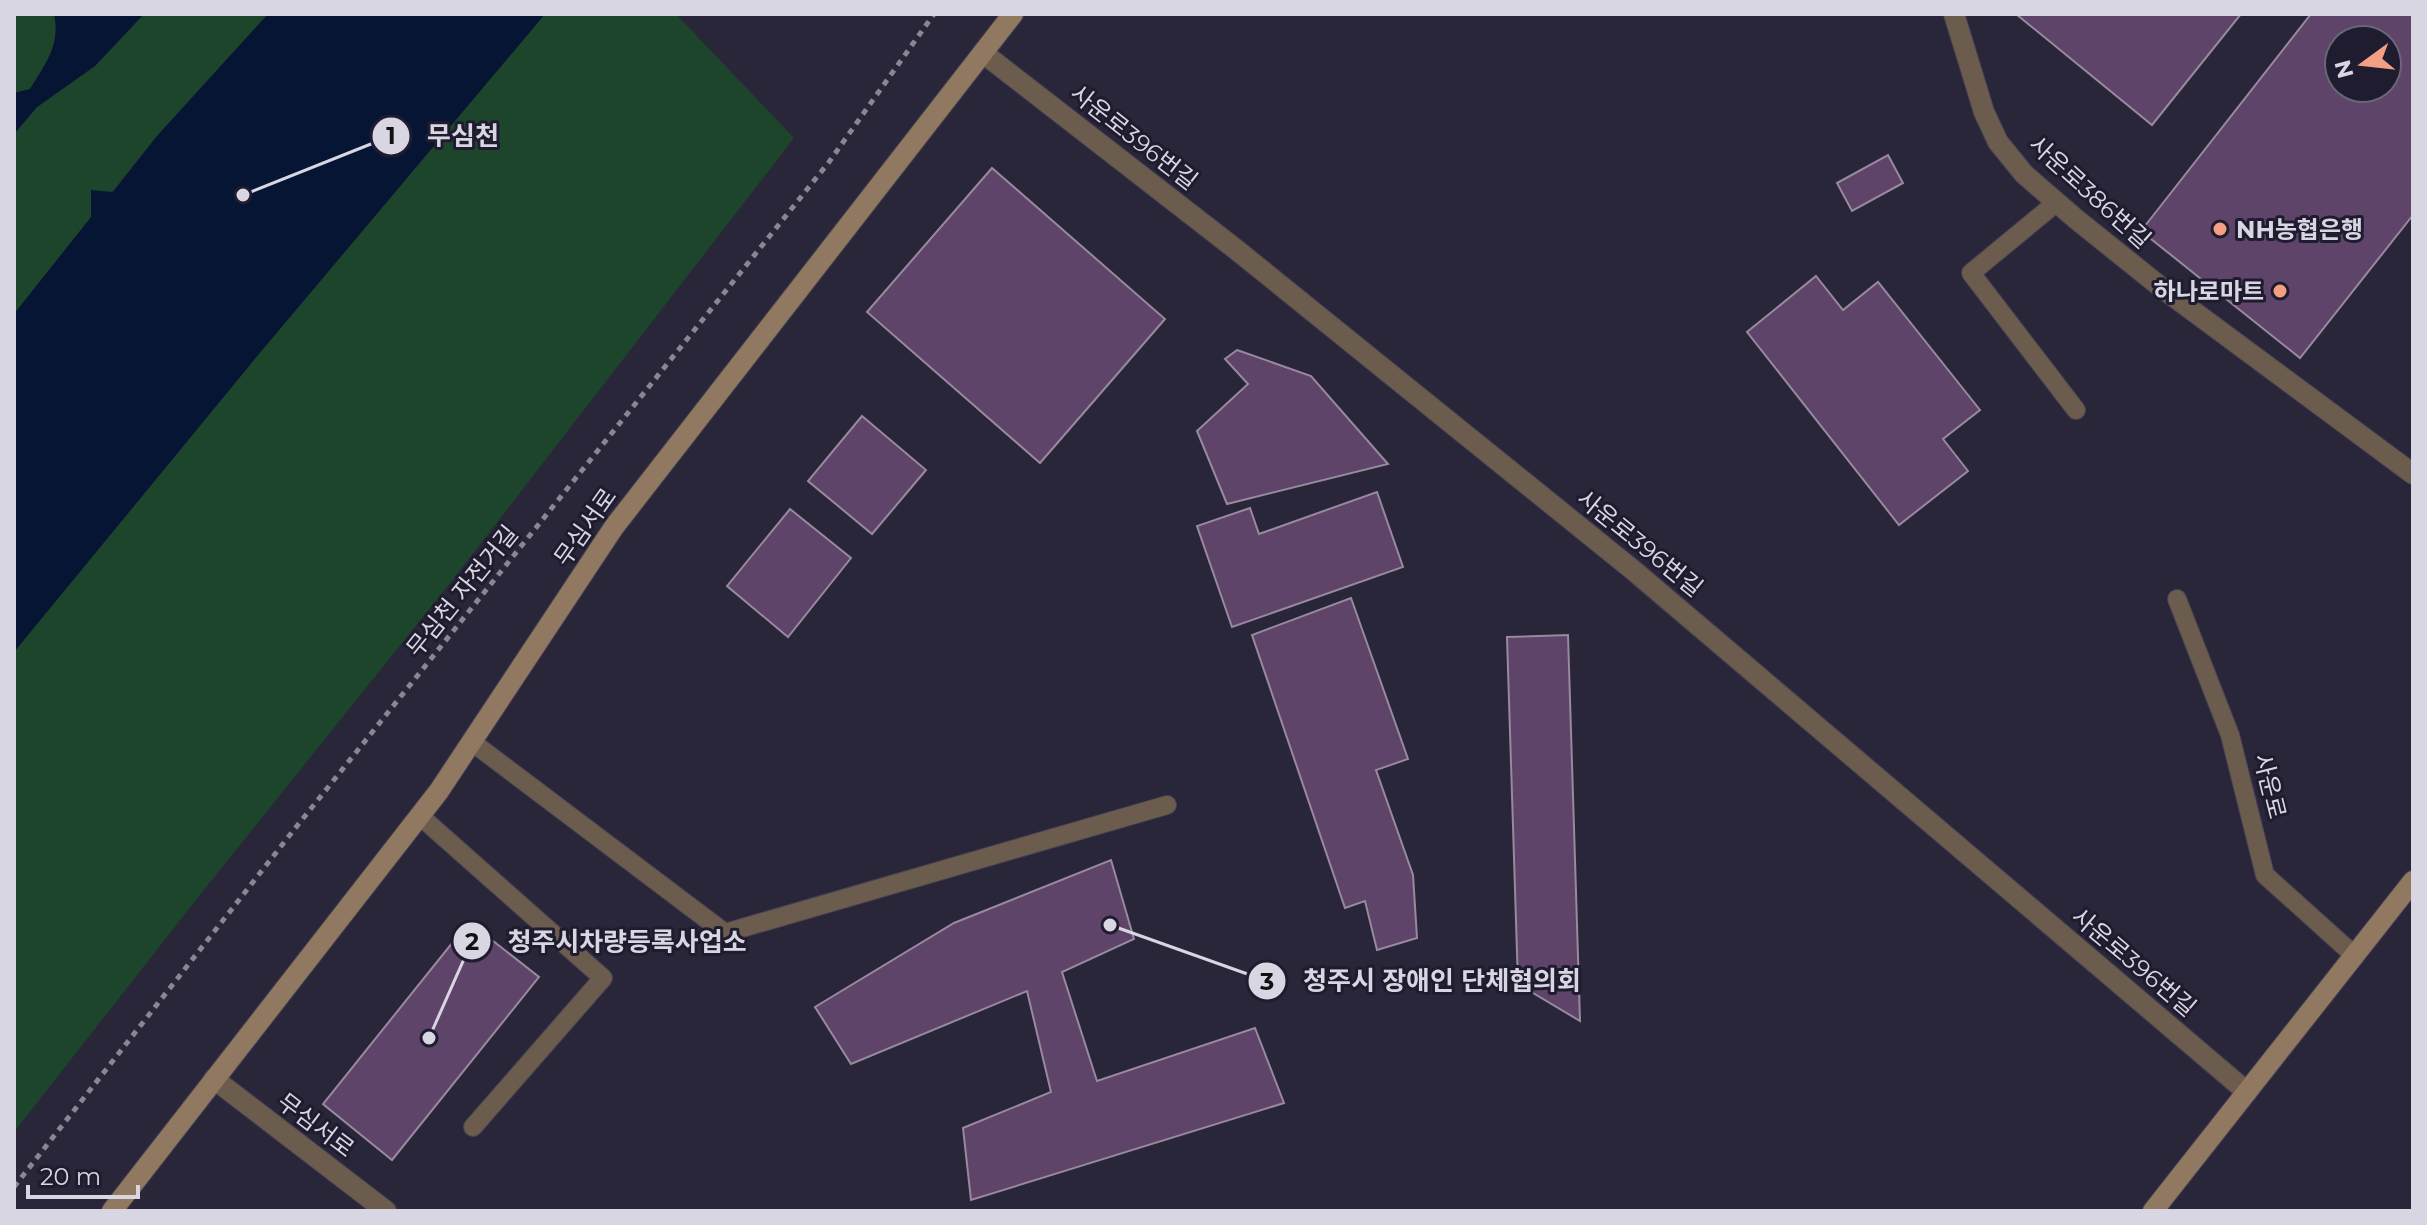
<svg xmlns="http://www.w3.org/2000/svg" width="2427" height="1225" font-family="Montserrat,'Noto Sans KR',sans-serif">
  <rect width="100%" height="100%" fill="#2a2639"/>
  <!-- green -->
  <g fill="#1c452b">
    <path d="M 16,14 L 54,14 C 61,44 45,64 30,89 L 14,93 L 14,16 Z"/>
    <polygon points="144,14 268,14 157,136 14,314 14,134 37,107 95,66"/>
    <polygon points="545,14 676,14 794,138 451,582 207,886 14,1132 14,652 258,355"/>
  </g>
  <!-- water -->
  <g fill="#071535">
    <path d="M 54,14 L 144,14 L 95,66 L 37,107 L 14,134 L 14,93 L 30,89 C 46,64 61,44 54,14 Z"/>
    <polygon points="268,14 545,14 258,355 14,652 14,314 91,217 91,190 113,192 157,136"/>
  </g>
  <!-- building -->
  <g fill="#5e4468" stroke="#98899e" stroke-width="2" fill-rule="evenodd">
    <polygon points="2016,14 2241,14 2152,125"/>
    <path d="M 2311,14 L 2413,14 L 2413,215 L 2300,358 L 2141,231 ZM 2339,40 L 2387,40 L 2387,88 L 2339,88 Z"/>
    <polygon points="1888,155 1903,183 1852,211 1837,183"/>
    <polygon points="992,168 1165,319 1040,463 867,312"/>
    <polygon points="1816,276 1843,310 1878,282 1980,410 1943,439 1968,471 1899,525 1747,332"/>
    <polygon points="1237,350 1311,376 1388,464 1227,504 1197,431 1248,384 1225,359"/>
    <polygon points="862,416 926,470 872,534 808,481"/>
    <polygon points="1377,492 1403,567 1232,627 1197,526 1250,508 1259,534"/>
    <polygon points="790,509 851,558 788,637 727,586"/>
    <polygon points="1351,598 1408,759 1376,770 1413,875 1417,938 1377,950 1365,901 1345,908 1252,635"/>
    <polygon points="1568,635 1580,1021 1518,984 1507,637"/>
    <polygon points="1111,860 1134,939 1062,972 1097,1081 1255,1028 1284,1103 971,1200 963,1128 1051,1092 1027,991 851,1064 815,1007 954,923"/>
    <polygon points="469,922 539,977 392,1160 323,1104"/>
  </g>
  <g fill="none" stroke-linecap="round" stroke-linejoin="round">
    <!-- lane casing -->
    <g stroke="#464254" stroke-width="20">
      <g id="lane">
        <polyline points="2057,202 1971,273 2076,410"/>
        <polyline points="2177,599 2230,735 2265,875 2355,956"/>
        <polyline points="472,742 725,933 1167,805"/>
        <polyline points="420,816 603,978 473,1127"/>
      </g>
    </g>
    <!-- street casing -->
    <g stroke="#464254" stroke-width="22">
      <g id="street">
        <polyline points="1954,14 1984,112 1998,142 2024,174 2076,219 2162,288 2413,474"/>
        <polyline points="983,53 1238,251 1633,570 2247,1092"/>
        <polyline points="214,1079 386,1211"/>
      </g>
    </g>
    <!-- secondary casing -->
    <g stroke="#464254" stroke-width="22">
      <g id="secondary">
        <polyline points="112,1211 439,791 614,527 1013,14"/>
        <polyline points="2153,1211 2413,881"/>
      </g>
    </g>
    <!-- path -->
    <polyline stroke="#8a8696" stroke-width="5" stroke-dasharray="6 6" stroke-linecap="butt" points="14,1187 293,831 829,162 934,14"/>
    <!-- lane -->
    <use href="#lane" stroke="#6b5c4d" stroke-width="18"/>
    <!-- street -->
    <use href="#street" stroke="#6b5c4d" stroke-width="20"/>
    <!-- secondary -->
    <use href="#secondary" stroke="#907960" stroke-width="20"/>
  </g>
  <!-- markers -->
  <g fill="#f39f84" stroke="#201c2f" stroke-width="3">
    <circle cx="2220" cy="229" r="8"/>
    <circle cx="2280" cy="291" r="8"/>
  </g>
  <g text-anchor="middle" dominant-baseline="central" stroke-width="6" stroke-linejoin="round" paint-order="stroke">
    <!-- street labels -->
    <g font-size="24" fill="#d9d6e3" stroke="#201c2f">
      <text transform="translate(1134 137) rotate(38)">사운로396번길</text>
      <text transform="translate(2090 192) rotate(42)">사운로386번길</text>
      <text transform="translate(585 527) rotate(-55)">무심서로</text>
      <text transform="translate(1640 543) rotate(39)">사운로396번길</text>
      <text transform="translate(462 591) rotate(-51)">무심천 자전거길</text>
      <text transform="translate(2270 786) rotate(76)">사운로</text>
      <text transform="translate(2134 962) rotate(40)">사운로396번길</text>
      <text transform="translate(316 1125) rotate(37)">무심서로</text>
    </g>
    <!-- poi labels -->
    <g font-size="24" font-weight="bold" fill="#d9d6e3" stroke="#201c2f" text-anchor="start">
      <text x="2236" y="229">NH농협은행</text>
      <text x="2264" y="291" text-anchor="end">하나로마트</text>
    </g>
  </g>
  <!-- callouts -->
  <path fill="none" stroke="#d9d6e3" stroke-width="3" d="M243 195L391 136M429 1038L472 941M1110 925L1267 981"/>
  <g fill="#d9d6e3" stroke="#201c2f" stroke-width="3">
    <circle cx="243" cy="195" r="8"/>
    <circle cx="429" cy="1038" r="8"/>
    <circle cx="1110" cy="925" r="8"/>
    <circle cx="391" cy="136" r="20"/>
    <circle cx="472" cy="941" r="20"/>
    <circle cx="1267" cy="981" r="20"/>
  </g>
  <g font-size="24" text-anchor="middle" font-weight="bold" fill="#111">
    <text x="391" y="144">1</text>
    <text x="472" y="950">2</text>
    <text x="1267" y="990">3</text>
  </g>
  <g font-size="26" text-anchor="middle" font-weight="bold" fill="#d9d6e3" stroke="#201c2f" stroke-width="6" stroke-linejoin="round" paint-order="stroke">
    <text x="463" y="145">무심천</text>
    <text x="627" y="951">청주시차량등록사업소</text>
    <text x="1442" y="990">청주시 장애인 단체협의회</text>
  </g>
  <!-- border -->
  <rect width="2427" height="1225" fill="none" stroke="#d9d6e3" stroke-width="32"/>
  <!-- north arrow -->
  <g transform="translate(2363 64) rotate(255)"><circle r="38" fill="#201c2f" stroke="#6a6677" stroke-width="2"/>
  <path d="M0-6L14 30L0 20L-14 30Z" fill="#f39f84"/>
  <text y="-12" font-size="22" font-weight="bold" text-anchor="middle" fill="#d9d6e3">N</text>
  </g>
  <!-- scale -->
  <path d="M28 1185v12h110v-12" fill="none" stroke="#d9d6e3" stroke-width="4"/>
  <text x="40" y="1185" font-size="24" fill="#d9d6e3" stroke="#201c2f" stroke-width="6" paint-order="stroke">20 m</text>
</svg>
